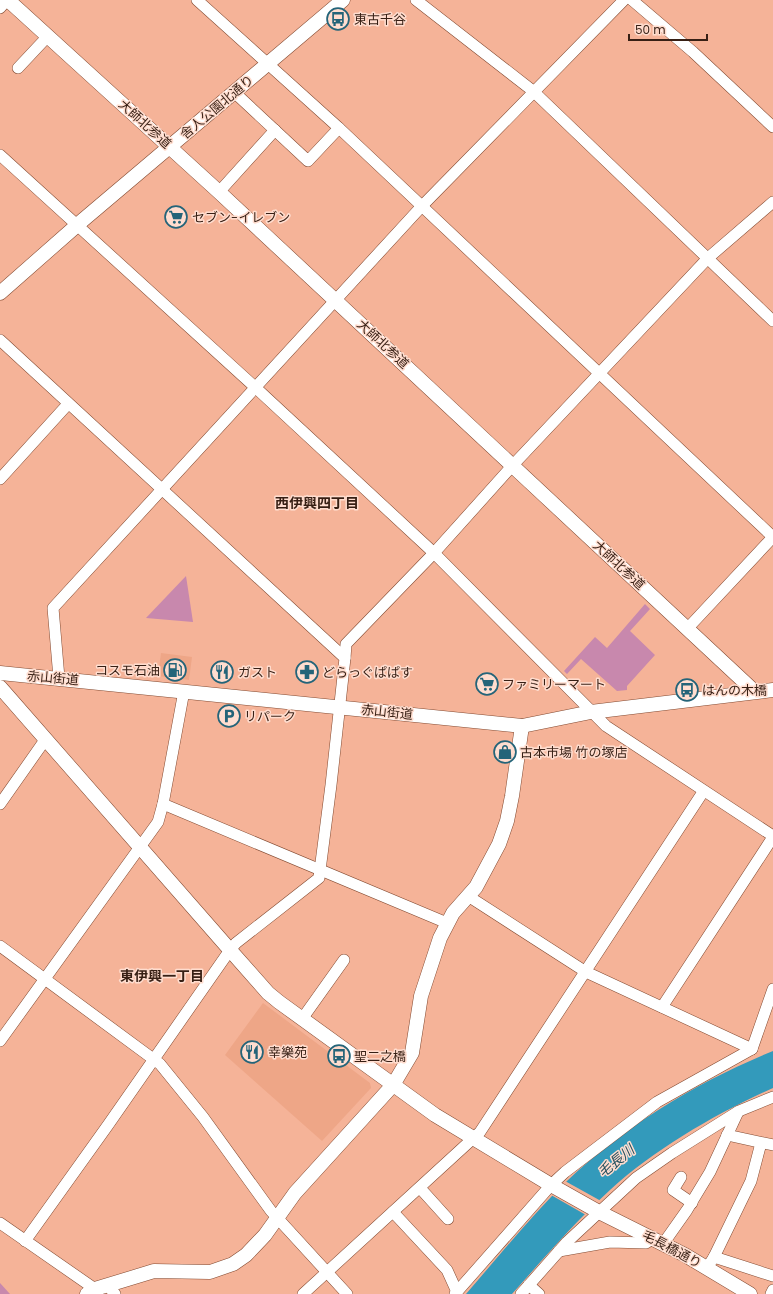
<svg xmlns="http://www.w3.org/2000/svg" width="773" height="1294" font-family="Poppins,'Noto Sans JP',sans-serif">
  <rect width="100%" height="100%" fill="#f5b398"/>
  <!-- built -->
  <g fill="#eea687">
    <polygon points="161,653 192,657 189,680 158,676"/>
    <polygon points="263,1003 370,1083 371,1088 322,1141 225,1055"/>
  </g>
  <!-- green -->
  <g fill="#c888ad">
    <polygon points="186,576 193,622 146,618"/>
    <polygon points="645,604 650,609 630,631 655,655 627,686 627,690 617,691 581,659 567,674 564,671 595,637 607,648"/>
    <polygon points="0,1283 10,1294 0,1294"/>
  </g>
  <!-- water -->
  <path fill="#339abb" d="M 773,1051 L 773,1088 C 717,1113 655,1149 610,1190 C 575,1222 544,1258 512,1294 L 466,1294 C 499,1256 531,1216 567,1181 C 626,1125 697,1082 773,1051 Z"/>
  <!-- pier -->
  <polygon fill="#f5b398" points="565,1181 601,1201 586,1215 551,1195"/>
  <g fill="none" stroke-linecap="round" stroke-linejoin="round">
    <!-- minor casing -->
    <g stroke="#834a31" stroke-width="12">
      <g id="minor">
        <polyline points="197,0 339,128 773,537"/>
        <polyline points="416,0 533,91 773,321"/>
        <polyline points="632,0 693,52 773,127"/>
        <polyline points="0,8 7,0"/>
        <polyline points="18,68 48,36"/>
        <polyline points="234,92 308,161 339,128"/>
        <polyline points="0,155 256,388 434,553 606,726 773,836"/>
        <polyline points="219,192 275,130"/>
        <polyline points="0,340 345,658 331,785 319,878 236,943 230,950 108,1125 25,1241"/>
        <polyline points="0,479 68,404"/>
        <polyline points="687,629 773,537"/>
        <polyline points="345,658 346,644 434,553 513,465 708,258 773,202"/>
        <polyline points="59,678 53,608 421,207 624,0"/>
        <polyline points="0,804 45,740"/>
        <polyline points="163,804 447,923"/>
        <polyline points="468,896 586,972 752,1049 773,989"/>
        <polyline points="0,946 160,1064 203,1117 271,1211 347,1294"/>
        <polyline points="662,1007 773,837"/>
        <polyline points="302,1019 344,960"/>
        <polyline points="0,1041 158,822 163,804 184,691"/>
        <polyline points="727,1135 773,1145"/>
        <polyline points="681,1177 673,1190 692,1203"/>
        <polyline points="420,1188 448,1219"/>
        <polyline points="393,1212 447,1270 457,1292"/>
        <polyline points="0,1223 95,1289"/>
        <polyline points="663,1244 687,1210 710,1172 738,1112"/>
        <polyline points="559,1251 610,1242 646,1243 653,1238"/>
        <polyline points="714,1257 773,1276"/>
        <polyline points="707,1268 714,1257 751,1181 761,1143"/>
        <polyline points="107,1285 115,1294"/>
        <polyline points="529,1285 539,1294"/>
        <polyline points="303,1294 480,1132 703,792"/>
        <polyline points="455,1294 551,1185 565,1172 657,1102 752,1049"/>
        <polyline points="521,1294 567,1242 636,1178 672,1153 739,1111 773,1097"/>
        <polyline points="771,1294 773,1290"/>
      </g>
    </g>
    <!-- tertiary casing -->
    <g stroke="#834a31" stroke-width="15">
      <g id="tertiary">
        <polyline points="8,0 219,192 754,691"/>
        <polyline points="0,293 83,220 343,0"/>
        <polyline points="0,673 522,726 591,712 773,690"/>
        <polyline points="0,687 230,950 268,993 279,1002 435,1115 551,1185 599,1212 685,1255 750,1294"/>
        <polyline points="87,1294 95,1289 154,1271 210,1272 233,1264 246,1255 265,1235 295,1193 393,1085 412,1053 421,996 440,938 453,913 476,887 499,844 507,821 512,796 522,726"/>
      </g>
    </g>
    <!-- minor -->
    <use href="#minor" stroke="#fff" stroke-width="11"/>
    <!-- tertiary -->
    <use href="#tertiary" stroke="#fff" stroke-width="14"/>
  </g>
  <!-- icons -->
  <defs>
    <g id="bus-ring" transform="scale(1.15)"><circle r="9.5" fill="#ffddcf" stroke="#246479" stroke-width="1.5"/><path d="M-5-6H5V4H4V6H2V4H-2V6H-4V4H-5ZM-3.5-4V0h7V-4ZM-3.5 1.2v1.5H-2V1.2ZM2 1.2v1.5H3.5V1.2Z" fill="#246479"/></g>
    <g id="supermarket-ring" transform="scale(1.15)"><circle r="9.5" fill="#ffddcf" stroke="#246479" stroke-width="1.5"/><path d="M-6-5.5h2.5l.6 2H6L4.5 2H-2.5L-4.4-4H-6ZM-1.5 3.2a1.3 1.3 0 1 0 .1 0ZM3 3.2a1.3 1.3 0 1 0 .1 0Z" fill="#246479"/></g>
    <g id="fuel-ring" transform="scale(1.15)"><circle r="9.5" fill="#ffddcf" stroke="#246479" stroke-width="1.5"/><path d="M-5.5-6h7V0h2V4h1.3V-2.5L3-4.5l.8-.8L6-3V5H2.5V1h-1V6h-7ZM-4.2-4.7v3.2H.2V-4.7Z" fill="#246479"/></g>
    <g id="restaurant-ring" transform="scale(1.15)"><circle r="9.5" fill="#ffddcf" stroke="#246479" stroke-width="1.5"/><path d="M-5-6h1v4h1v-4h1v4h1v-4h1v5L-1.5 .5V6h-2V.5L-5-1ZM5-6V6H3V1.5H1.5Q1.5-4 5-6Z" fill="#246479"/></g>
    <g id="pharmacy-ring" transform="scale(1.15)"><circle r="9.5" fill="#ffddcf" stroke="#246479" stroke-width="1.5"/><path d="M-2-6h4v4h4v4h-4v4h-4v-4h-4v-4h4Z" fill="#246479"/></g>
    <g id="parking-ring" transform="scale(1.15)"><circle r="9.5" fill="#ffddcf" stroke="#246479" stroke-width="1.5"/><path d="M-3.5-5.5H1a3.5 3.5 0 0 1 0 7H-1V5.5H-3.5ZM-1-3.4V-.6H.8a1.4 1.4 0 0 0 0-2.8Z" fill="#246479"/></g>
    <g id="shop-ring" transform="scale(1.15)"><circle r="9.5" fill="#ffddcf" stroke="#246479" stroke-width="1.5"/><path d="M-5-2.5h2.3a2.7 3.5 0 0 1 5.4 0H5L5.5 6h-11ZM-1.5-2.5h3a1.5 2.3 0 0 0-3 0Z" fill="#246479"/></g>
  </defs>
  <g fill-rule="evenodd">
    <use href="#bus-ring" x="338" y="19"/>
    <use href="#supermarket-ring" x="176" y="217"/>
    <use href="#fuel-ring" x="175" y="670"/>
    <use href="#restaurant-ring" x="222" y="672"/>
    <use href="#pharmacy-ring" x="307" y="672"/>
    <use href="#supermarket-ring" x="487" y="684"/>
    <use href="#bus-ring" x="687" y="690"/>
    <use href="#parking-ring" x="229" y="716"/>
    <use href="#shop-ring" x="505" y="752"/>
    <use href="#restaurant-ring" x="252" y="1052"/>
    <use href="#bus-ring" x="339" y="1056"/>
  </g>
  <g text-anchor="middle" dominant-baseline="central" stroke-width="3" stroke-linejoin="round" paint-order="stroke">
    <!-- poi labels -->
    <g font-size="13" fill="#371f14" stroke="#ffddcf" text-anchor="start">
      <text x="354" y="19">東古千谷</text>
      <text x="192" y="217">セブン-イレブン</text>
      <text x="160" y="670" text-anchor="end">コスモ石油</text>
      <text x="238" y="672">ガスト</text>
      <text x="322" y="672">どらっぐぱぱす</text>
      <text x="502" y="684">ファミリーマート</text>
      <text x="702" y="690">はんの木橋</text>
      <text x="244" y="716">リパーク</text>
      <text x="520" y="752">古本市場 竹の塚店</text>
      <text x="268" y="1052">幸樂苑</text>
      <text x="354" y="1056">聖二之橋</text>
    </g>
    <!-- street labels -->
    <g font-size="13" fill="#371f14" stroke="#ffddcf">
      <text transform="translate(217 107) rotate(-40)">舎人公園北通り</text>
      <text transform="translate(145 124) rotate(42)">大師北参道</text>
      <text transform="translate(383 344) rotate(43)">大師北参道</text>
      <text transform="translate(619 565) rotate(43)">大師北参道</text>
      <text transform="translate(53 678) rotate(5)">赤山街道</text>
      <text transform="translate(387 712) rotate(6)">赤山街道</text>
      <text transform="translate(672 1249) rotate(28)">毛長橋通り</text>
    </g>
    <!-- neighbourhood labels -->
    <g font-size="14" font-weight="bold" fill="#371f14" stroke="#ffddcf">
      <text x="317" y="503">西伊興四丁目</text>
      <text x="162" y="976">東伊興一丁目</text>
    </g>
    <!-- water labels -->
    <g font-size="14" font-style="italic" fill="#254f5e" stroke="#ffddcf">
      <text transform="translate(616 1161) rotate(-39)">毛長川</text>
    </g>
  </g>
  <!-- scale -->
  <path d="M629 34v6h78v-6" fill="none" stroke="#371f14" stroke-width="2"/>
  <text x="635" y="34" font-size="12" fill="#371f14" stroke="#ffddcf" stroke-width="3" paint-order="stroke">50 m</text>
</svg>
